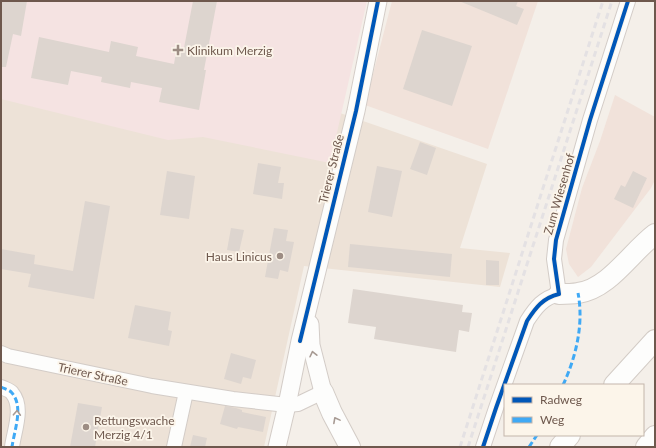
<svg xmlns="http://www.w3.org/2000/svg" width="656" height="448" font-family="Lato,sans-serif">
  <rect width="100%" height="100%" fill="#f4efe9"/>
  <!-- residential -->
  <polygon fill="#ede2d7" points="1,1 340,113 487,164 460,248 510,253 500,287 304,266 264,447 1,447"/>
  <!-- commercial -->
  <g fill="#f1e2da">
    <polygon points="392,1 538,1 488,149 365,105"/>
    <polygon points="615,95 655,117 655,180 651,188 591,267 578,277 569,264 566,249 582,188 600,141"/>
  </g>
  <!-- medical -->
  <polygon fill="#f5e3e2" points="1,1 367,1 330,163 203,137 168,140 1,99"/>
  <!-- building -->
  <g fill="#ddd5cf">
    <polygon points="1,1 27,1 21,36 13,34 6,67 1,67"/>
    <polygon points="193,1 217,1 204,70 206,70 199,110 159,102 162,88 131,82 130,88 101,82 102,77 71,71 68,85 31,78 39,37 109,52 111,41 138,47 136,56 174,64 176,52 183,53"/>
    <polygon points="459,1 518,1 516,6 524,9 517,25"/>
    <polygon points="422,30 472,46 452,106 403,89"/>
    <polygon points="420,142 436,148 427,175 410,169"/>
    <polygon points="258,163 281,167 278,183 284,183 282,199 253,194"/>
    <polygon points="377,166 402,171 392,217 368,212"/>
    <polygon points="167,171 195,176 189,219 160,215"/>
    <polygon points="633,171 647,178 633,208 614,199 621,185 625,187"/>
    <polygon points="85,201 110,206 94,299 28,287 31,274 1,269 1,249 35,255 34,264 73,271"/>
    <polygon points="231,228 244,230 239,252 227,250"/>
    <polygon points="274,228 288,230 286,241 294,242 288,272 280,270 278,279 265,277"/>
    <polygon points="350,244 452,254 450,277 348,267"/>
    <polygon points="486,260 499,261 499,285 486,285"/>
    <polygon points="353,289 463,305 462,312 472,313 469,332 459,330 456,352 374,339 376,327 348,323"/>
    <polygon points="135,305 171,312 168,330 172,331 169,346 128,338"/>
    <polygon points="231,353 256,360 251,379 243,377 241,384 224,379"/>
    <polygon points="78,403 102,407 95,447 70,447"/>
    <polygon points="225,406 236,408 242,410 242,412 266,417 263,432 238,427 237,429 220,424"/>
    <polygon points="193,435 207,438 205,447 190,447"/>
  </g>
  <g fill="none" stroke-linecap="round" stroke-linejoin="round">
    <!-- minor casing -->
    <g stroke="#d3ccc7" stroke-width="16">
      <g id="minor">
        <polyline points="1,353 8,356 152,386 233,399 287,405 298,404 323,392"/>
        <path d="M 1,387 C 5,389 10,390 12,393 C 24,407 14,431 12,447"/>
        <polyline points="174,447 186,392"/>
        <path d="M 483,447 L 496,408 L 527,321 C 536,307 543,298 559,294 L 554,259 L 556,240 L 590,120 L 628,1"/>
      </g>
    </g>
    <!-- tertiary casing -->
    <g stroke="#d3ccc7" stroke-width="19">
      <g id="tertiary">
        <polyline points="310,324 311,345 323,392"/>
        <polyline points="277,447 287,405 300,341 356,111 378,1"/>
      </g>
    </g>
    <!-- secondary casing -->
    <g stroke="#d3ccc6" stroke-width="22">
      <g id="secondary">
        <path d="M 559,294 C 565,294 572,294 578,293 C 609,289 631,252 655,234"/>
        <polyline points="614,385 655,340"/>
        <polyline points="323,392 332,413 350,447"/>
        <polyline points="560,447 570,435"/>
        <polyline points="646,447 655,436"/>
      </g>
    </g>
    <!-- minor -->
    <use href="#minor" stroke="#fdfdfc" stroke-width="14"/>
    <!-- tertiary -->
    <use href="#tertiary" stroke="#fdfdfc" stroke-width="17"/>
    <!-- secondary -->
    <use href="#secondary" stroke="#fdfdfc" stroke-width="20"/>
    <!-- rail -->
    <g stroke="#e4e1e3" stroke-width="3" stroke-dasharray="6 4" stroke-linecap="butt">
      <polyline points="460,447 603,1"/>
      <polyline points="468,447 612,1"/>
    </g>
    <!-- quiet -->
    <g stroke="#3fa9f5" stroke-width="3" stroke-dasharray="6 3" stroke-linecap="butt">
      <path d="M 563,385 C 576,357 584,324 578,293"/>
      <path d="M 1,387 C 5,389 10,390 12,393 C 24,407 14,431 12,447"/>
      <polyline points="529,447 537,435"/>
    </g>
    <!-- cycleway casing -->
    <g stroke="#fcf5ea" stroke-width="6">
      <g id="cycleway">
        <polyline points="300,341 356,111 378,1"/>
        <path d="M 483,447 L 496,408 L 527,321 C 536,307 543,298 559,294 L 554,259 L 556,240 L 590,120 L 628,1"/>
      </g>
    </g>
    <!-- cycleway -->
    <use href="#cycleway" stroke="#0057b8" stroke-width="4"/>
  </g>
  <!-- one-way arrows -->
  <defs><path id="oneway-chevron" d="M-2-3.5L2.5 0L-2 3.5" fill="none" stroke-width="1.6" stroke-linecap="round" stroke-linejoin="round"/></defs>
  <g stroke="#a79a93">
    <use href="#oneway-chevron" transform="translate(313 354) rotate(-103)"/>
    <use href="#oneway-chevron" transform="translate(17 413) rotate(-87)"/>
    <use href="#oneway-chevron" transform="translate(336 420) rotate(-118)"/>
  </g>
  <!-- markers -->
  <g fill="#9d8d84" stroke="#fcf5ea" stroke-width="1.5">
    <path d="M176 44h4v4h4v4h-4v4h-4v-4h-4v-4h4z"/>
    <circle cx="280" cy="256" r="4"/>
    <circle cx="86" cy="427" r="4"/>
  </g>
  <g text-anchor="middle" dominant-baseline="central" stroke-width="3.5" stroke-linejoin="round" paint-order="stroke">
    <!-- poi labels -->
    <g font-size="12" fill="#6e584d" stroke="#fcf5ea" text-anchor="start">
      <text x="187" y="50">Klinikum Merzig</text>
      <text x="272" y="256" text-anchor="end">Haus Linicus</text>
      <text x="94" y="420">Rettungswache<tspan x="94" dy="14">Merzig 4/1</tspan></text>
    </g>
    <!-- street labels -->
    <g font-size="12" fill="#6e584d" stroke="#fcf5ea">
      <text transform="translate(331 169) rotate(-76)">Trierer Straße</text>
      <text transform="translate(559 194) rotate(-74)">Zum Wiesenhof</text>
      <text transform="translate(93 374) rotate(12)">Trierer Straße</text>
    </g>
  </g>
  <!-- border -->
  <rect width="656" height="448" fill="none" stroke="#6e584d" stroke-width="4"/>
  <!-- legend -->
  <rect x="504" y="384" width="140" height="52" fill="#fcf5ea" stroke="#c3b6ab"/>
  <rect x="512" y="397" width="20" height="6" fill="#0057b8" stroke="#c3b6ab"/>
  <text x="540" y="404" font-size="12" fill="#6e584d">Radweg</text>
  <rect x="512" y="417" width="20" height="6" fill="#3fa9f5" stroke="#c3b6ab"/>
  <text x="540" y="424" font-size="12" fill="#6e584d">Weg</text>
</svg>
